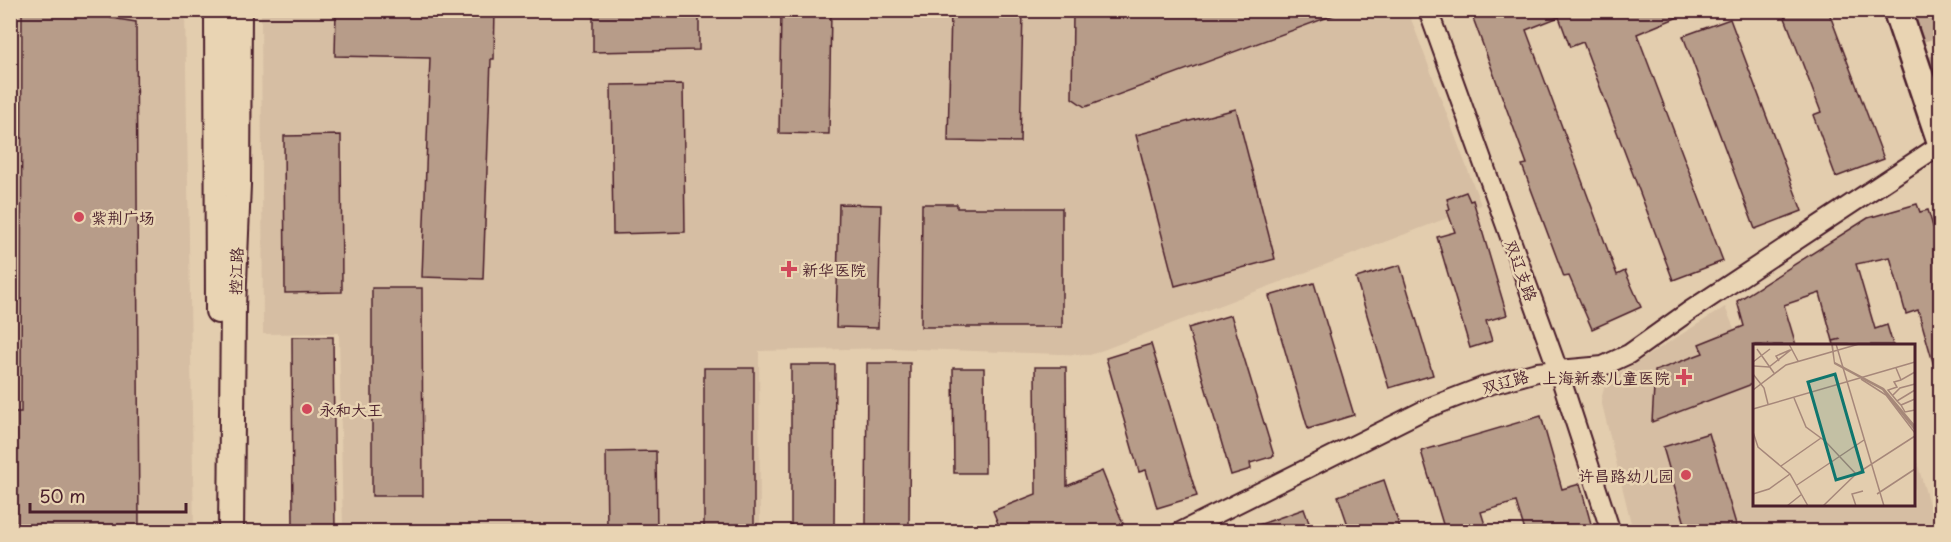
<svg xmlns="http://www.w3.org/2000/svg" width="1951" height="542" font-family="'Playpen Sans','LXGW WenKai TC',sans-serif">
  <rect width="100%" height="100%" fill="#e3cdae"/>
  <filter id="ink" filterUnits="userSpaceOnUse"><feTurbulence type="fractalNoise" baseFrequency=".0167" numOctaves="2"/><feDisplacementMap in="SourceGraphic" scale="12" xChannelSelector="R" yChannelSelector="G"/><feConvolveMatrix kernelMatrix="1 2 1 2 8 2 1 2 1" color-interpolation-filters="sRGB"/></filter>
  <g filter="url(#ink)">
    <!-- built -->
    <g fill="#d6bea3">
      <polygon points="10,11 185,11 194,531 11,531"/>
      <polygon points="261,11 1408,11 1481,205 1090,355 890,348 759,351 760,531 343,531 339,333 263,334"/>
      <polygon points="1725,307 1754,375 1754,504 1914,504 1914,451 1935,526 1920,532 1633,531 1601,400 1604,388 1612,378"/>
    </g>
    <!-- building -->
    <g fill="#b79c89" stroke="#4a1f2b" stroke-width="1.5">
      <polygon points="22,10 97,10 111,18 136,22 139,531 10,531 10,412 21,412"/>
      <polygon points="336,10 495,10 494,59 491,59 483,279 422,277 430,58 335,56"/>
      <polygon points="593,10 699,10 699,50 593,52"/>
      <polygon points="781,10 831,10 829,134 779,133"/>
      <polygon points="951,10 1023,10 1020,142 948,141"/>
      <polygon points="1073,10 1342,10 1342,12 1085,107 1072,98"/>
      <polygon points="1470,10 1695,10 1637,34 1723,261 1673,280 1583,42 1570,47 1559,17 1526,30 1617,275 1625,271 1641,307 1592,329 1569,276 1564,277 1522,165 1527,164"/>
      <polygon points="1782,10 1828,10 1884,159 1836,177 1813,115 1821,112"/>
      <polygon points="1730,19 1802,211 1755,229 1683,36"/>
      <polygon points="683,84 685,232 613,234 611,85"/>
      <polygon points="1236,109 1275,259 1175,286 1136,135"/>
      <polygon points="341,135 342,292 285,293 284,136"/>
      <polygon points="1466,192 1470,201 1473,200 1507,315 1486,321 1492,341 1470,348 1437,237 1455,232 1447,210 1450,209 1447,199"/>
      <polygon points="839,204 881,205 878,328 836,327"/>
      <polygon points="922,204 957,204 957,208 1062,208 1062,327 921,327"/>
      <polygon points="1917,204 1920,212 1928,210 1941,253 1941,372 1936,373 1918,310 1906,314 1890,257 1856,264 1875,329 1887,325 1893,345 1834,345 1833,341 1841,339 1833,341 1820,293 1784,305 1796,345 1755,345 1755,383 1652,422 1655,371 1703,353 1699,344 1744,326 1737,301 1868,218"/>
      <polygon points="1400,265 1433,375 1389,388 1356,278"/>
      <polygon points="1314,283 1354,415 1308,429 1269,296"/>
      <polygon points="372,288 422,288 423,496 372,496"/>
      <polygon points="1231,315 1274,456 1250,463 1251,469 1231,475 1188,328"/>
      <polygon points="292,337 333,337 335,531 293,531"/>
      <polygon points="1151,344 1197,496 1157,508 1146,470 1139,472 1106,358"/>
      <polygon points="867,363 910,363 909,526 866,526"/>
      <polygon points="791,365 835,365 834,528 791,528"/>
      <polygon points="1035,367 1066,367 1067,486 1102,471 1126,531 1001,531 993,511 1036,494"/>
      <rect x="704" y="368" width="50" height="163"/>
      <polygon points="953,368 984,368 985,473 954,473"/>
      <polygon points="1541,416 1562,489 1580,484 1593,531 1525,531 1516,502 1481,512 1487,531 1445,531 1421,451"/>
      <polygon points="1709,433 1738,531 1687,531 1663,447"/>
      <polygon points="656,451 657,531 607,531 606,452"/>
      <polygon points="1384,480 1401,531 1350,531 1338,496"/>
      <polygon points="1304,509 1312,531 1248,531 1247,529"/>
    </g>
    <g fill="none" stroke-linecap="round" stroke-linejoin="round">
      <!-- highway-tunnel -->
      <polyline stroke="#c4aa94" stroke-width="32" stroke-dasharray="32 16" stroke-linecap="butt" points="1918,10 1940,86"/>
      <!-- street casing -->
      <g stroke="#4a1f2b" stroke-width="22">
        <g id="street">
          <polyline points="1428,10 1558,370 1611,532"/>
          <polyline points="1180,532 1428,408 1485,386 1537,372 1603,366 1629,354 1688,312 1940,145"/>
        </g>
      </g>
      <!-- secondary casing -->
      <g stroke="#4a1f2b" stroke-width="28">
        <g id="secondary">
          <polyline points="217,10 218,311"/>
          <polyline points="231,532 233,307 238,184 239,10"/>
        </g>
      </g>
      <!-- primary casing -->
      <g stroke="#4a1f2b" stroke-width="32">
        <polyline id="primary" points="1897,10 1940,138"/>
      </g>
      <!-- street -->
      <use href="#street" stroke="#e9d4b3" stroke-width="18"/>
      <!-- secondary -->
      <use href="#secondary" stroke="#e9d4b3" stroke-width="24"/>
      <!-- primary -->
      <use href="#primary" stroke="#e9d4b3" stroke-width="27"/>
    </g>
  </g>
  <!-- markers -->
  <g fill="#d1495b" stroke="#e9d4b3" stroke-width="2">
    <circle cx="79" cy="217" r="6"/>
    <path d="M786 260h6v6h6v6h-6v6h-6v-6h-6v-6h6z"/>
    <path d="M1681 368h6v6h6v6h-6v6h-6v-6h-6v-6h6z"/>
    <circle cx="307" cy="409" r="6"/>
    <circle cx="1686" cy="475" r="6"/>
  </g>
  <g text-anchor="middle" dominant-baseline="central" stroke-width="5" stroke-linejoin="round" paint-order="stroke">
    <!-- poi labels -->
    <g font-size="16" fill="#4a1f2b" stroke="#e9d4b3" text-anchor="start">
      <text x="91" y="217">紫荆广场</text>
      <text x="802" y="269">新华医院</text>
      <text x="1670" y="377" text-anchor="end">上海新泰儿童医院</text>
      <text x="319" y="409">永和大王</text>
      <text x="1674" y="475" text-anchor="end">许昌路幼儿园</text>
    </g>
    <!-- street labels -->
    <g font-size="16" fill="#4a1f2b" stroke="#e9d4b3">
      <text transform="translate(1522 270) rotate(70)">双辽支路</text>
      <text transform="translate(235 271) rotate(-88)">控江路</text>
      <text transform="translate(1505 381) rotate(-16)">双辽路</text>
    </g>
  </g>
  <!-- overview -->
  <g transform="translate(1753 344)">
    <rect width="162" height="162" fill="#e3cdae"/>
    <path d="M 78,0 L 80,0 L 82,18 L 131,44 L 162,81 L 162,87 L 129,46 L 81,20 Z" fill="#a68879"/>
    <path fill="none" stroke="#a6877a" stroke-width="1.5" d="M 36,0 L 45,17M 83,0 L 131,162M 4,5 L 21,29M 26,17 L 23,12 L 37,6M 0,18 L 17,5M 1,22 L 16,23 L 39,5M 143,24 L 148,36 L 162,28M 0,30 L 11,44 L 15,60M 108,35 L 133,51 L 162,89M 148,36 L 141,38 L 144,43 L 135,46 L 144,57 L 162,46M 0,46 L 33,21 L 106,0M 139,52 L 147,44 L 162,40M 41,54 L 53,83 L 72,97 L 103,130M 144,57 L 148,61 L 162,55M 148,61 L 152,68 L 162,66M 0,65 L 162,18M 0,88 L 5,103 L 37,130 L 55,162M 28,122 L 68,94M 44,141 L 111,96M 0,150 L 16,145 L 37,130M 124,150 L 162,125M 34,162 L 49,150M 70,162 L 103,130 L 162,92M 103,162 L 99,150 L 110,147"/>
    <path fill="#0f766e" fill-opacity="0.15" stroke="#0f766e" stroke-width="3" d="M 82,30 L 110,128 L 83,136 L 55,38 Z"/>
    <rect width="162" height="162" fill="none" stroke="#4a1f2b" stroke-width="3"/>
  </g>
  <!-- margin -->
  <rect width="1951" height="542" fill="none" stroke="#e9d4b3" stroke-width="36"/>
  <rect x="18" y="18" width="1915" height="506" fill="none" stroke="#4a1f2b" stroke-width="2" filter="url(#ink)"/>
  <!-- scale -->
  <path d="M30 503v9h156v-9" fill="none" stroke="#4a1f2b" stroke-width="3"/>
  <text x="39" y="503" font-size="18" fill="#4a1f2b" stroke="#e9d4b3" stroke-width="4.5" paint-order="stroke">50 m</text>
</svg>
